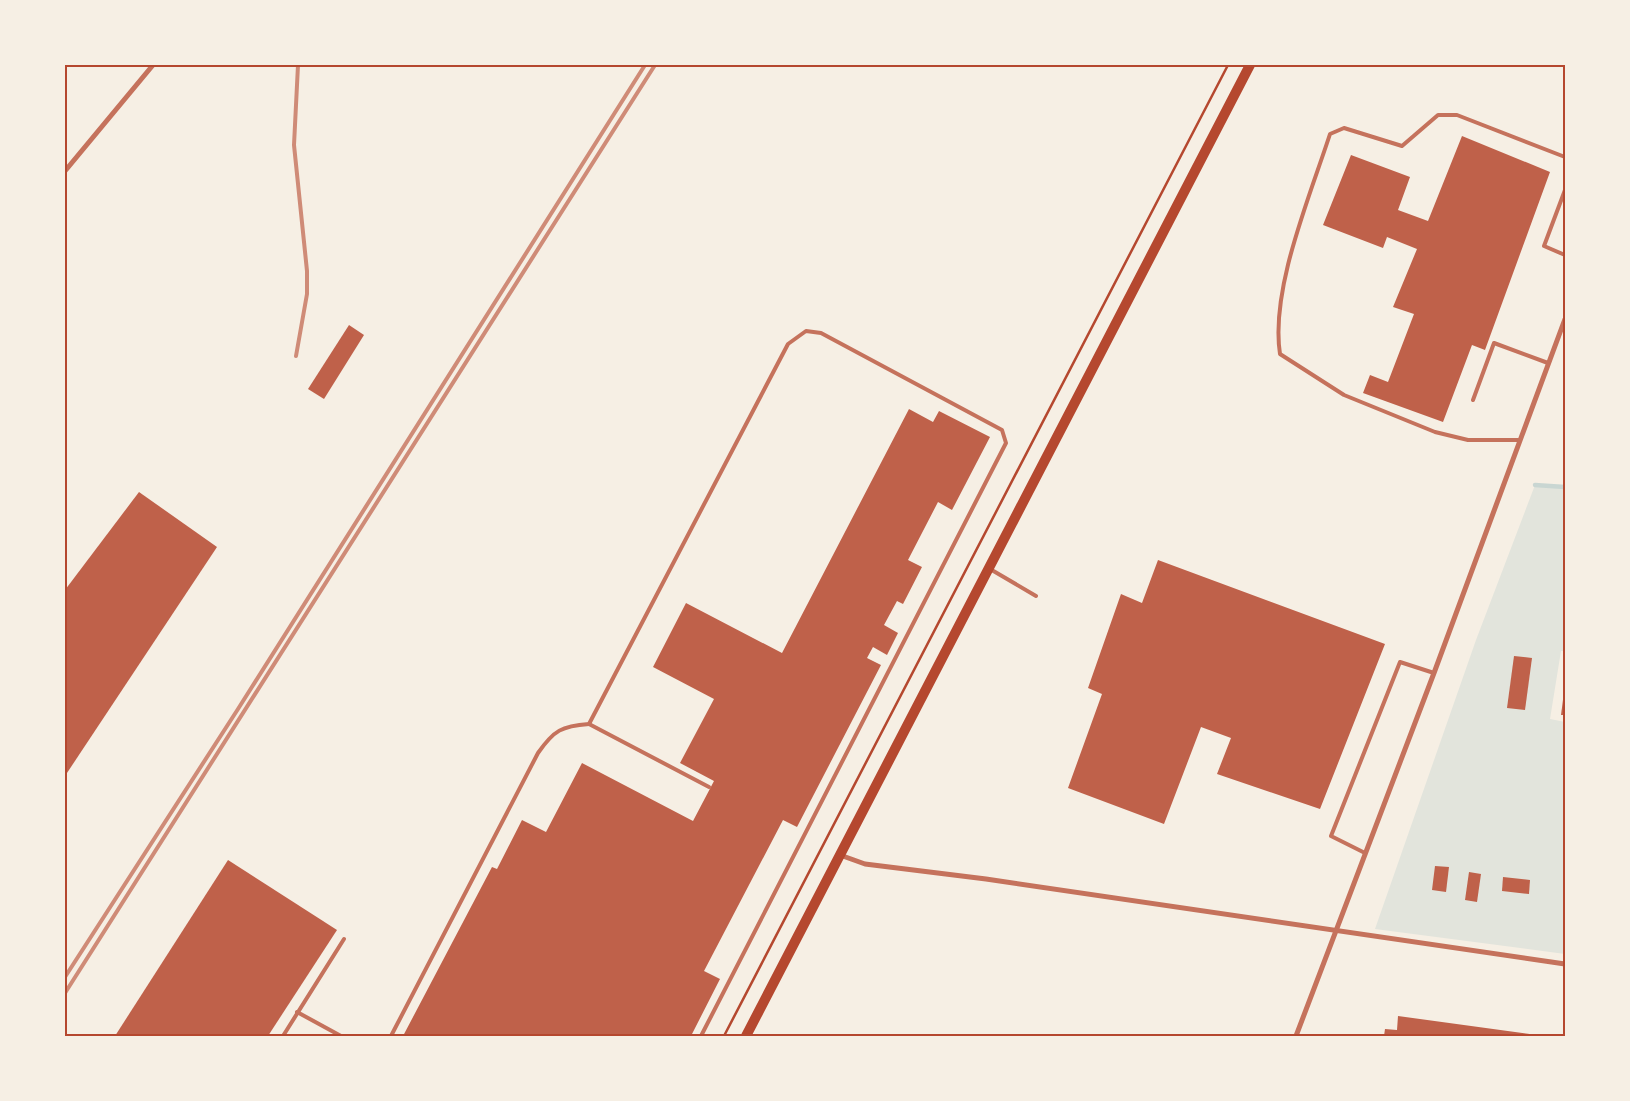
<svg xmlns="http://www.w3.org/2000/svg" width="1630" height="1101" font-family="Ubuntu,sans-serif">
  <rect width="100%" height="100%" fill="#f6efe4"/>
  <!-- green -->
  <polygon fill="#e2e4dc" points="1535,485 1565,487 1565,651 1561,651 1550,719 1565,722 1565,954 1375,929 1476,640"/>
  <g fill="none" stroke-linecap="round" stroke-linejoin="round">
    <!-- stream -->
    <polyline stroke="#c9d6d2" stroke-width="4.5" points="1535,485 1565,487"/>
  </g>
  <!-- building -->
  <g fill="#bf614a">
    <polygon points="1462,136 1550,172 1485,350 1472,345 1443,422 1363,393 1370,375 1388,382 1414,314 1393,307 1417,249 1387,237 1383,248 1323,225 1351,155 1410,177 1398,210 1428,221"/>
    <polygon points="349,325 364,335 324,399 308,389"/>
    <polygon points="909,409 933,422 939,411 990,437 952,510 938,502 908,560 922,567 903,604 897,601 884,625 898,633 887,655 873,647 867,658 881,665 797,827 783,820 704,971 720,979 691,1036 403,1036 492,867 497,869 522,820 546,832 582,763 693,821 714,781 680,763 714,699 653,667 686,603 782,653"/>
    <polygon points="139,492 217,547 65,776 65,590"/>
    <polygon points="1158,560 1385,644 1320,809 1217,774 1231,738 1201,727 1164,824 1068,788 1102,694 1088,688 1121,594 1142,603"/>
    <polygon points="1514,656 1532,658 1525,710 1507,708"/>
    <polygon points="1564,692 1565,692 1565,715 1561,715"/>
    <polygon points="228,860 337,930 268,1036 115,1036"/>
    <polygon points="1435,866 1449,867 1446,892 1432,890"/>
    <polygon points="1469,872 1481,874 1477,902 1465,900"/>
    <polygon points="1503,877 1530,880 1529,894 1502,891"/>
    <polygon points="1398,1016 1537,1035 1537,1036 1384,1036 1385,1029 1397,1030"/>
  </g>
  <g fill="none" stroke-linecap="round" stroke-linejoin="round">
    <!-- path -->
    <polyline stroke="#b5482f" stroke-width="2.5" points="724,1036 1228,65"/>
    <!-- service -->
    <g stroke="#c5725c" stroke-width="4">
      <polyline points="1565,190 1544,246 1565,255"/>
      <polyline points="1473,400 1494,343 1548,363"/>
      <path d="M 1519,440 L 1468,440 L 1435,432 L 1344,395 L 1280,354 C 1270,290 1310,196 1330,134 L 1344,128 L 1402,146 L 1438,115 L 1457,115 L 1565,157"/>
      <polyline points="990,569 1036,596"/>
      <polyline points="589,724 709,787"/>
      <polyline points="1365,853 1331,836 1400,662 1434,673"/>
      <polyline points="297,1012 341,1036"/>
      <polyline points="283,1036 344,939"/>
      <path d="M 391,1036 L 538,753 C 554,730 562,726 589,724 L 788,344 L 806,331 L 821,333 L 1002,430 L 1006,443 L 701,1036"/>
    </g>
    <!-- minor -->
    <g stroke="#c5725c" stroke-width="5">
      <polyline points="65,171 153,65"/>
      <polyline points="840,855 865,864 986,879 1565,964"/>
      <polyline points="1296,1036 1434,673 1565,319"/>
    </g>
    <!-- secondary -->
    <polyline stroke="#b5482f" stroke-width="10" points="746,1036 1250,65"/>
    <!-- rail -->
    <g stroke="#cf8b77" stroke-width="4">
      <polyline points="296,356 307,294 307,271 294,145 298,65"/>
      <polyline points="65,977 238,709 645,65"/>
      <polyline points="65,993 655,65"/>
    </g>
  </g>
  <!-- border -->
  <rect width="1630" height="1101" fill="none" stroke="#f6efe4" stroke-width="132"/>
  <rect x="66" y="66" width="1498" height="969" fill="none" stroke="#b5482f" stroke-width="2"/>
</svg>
